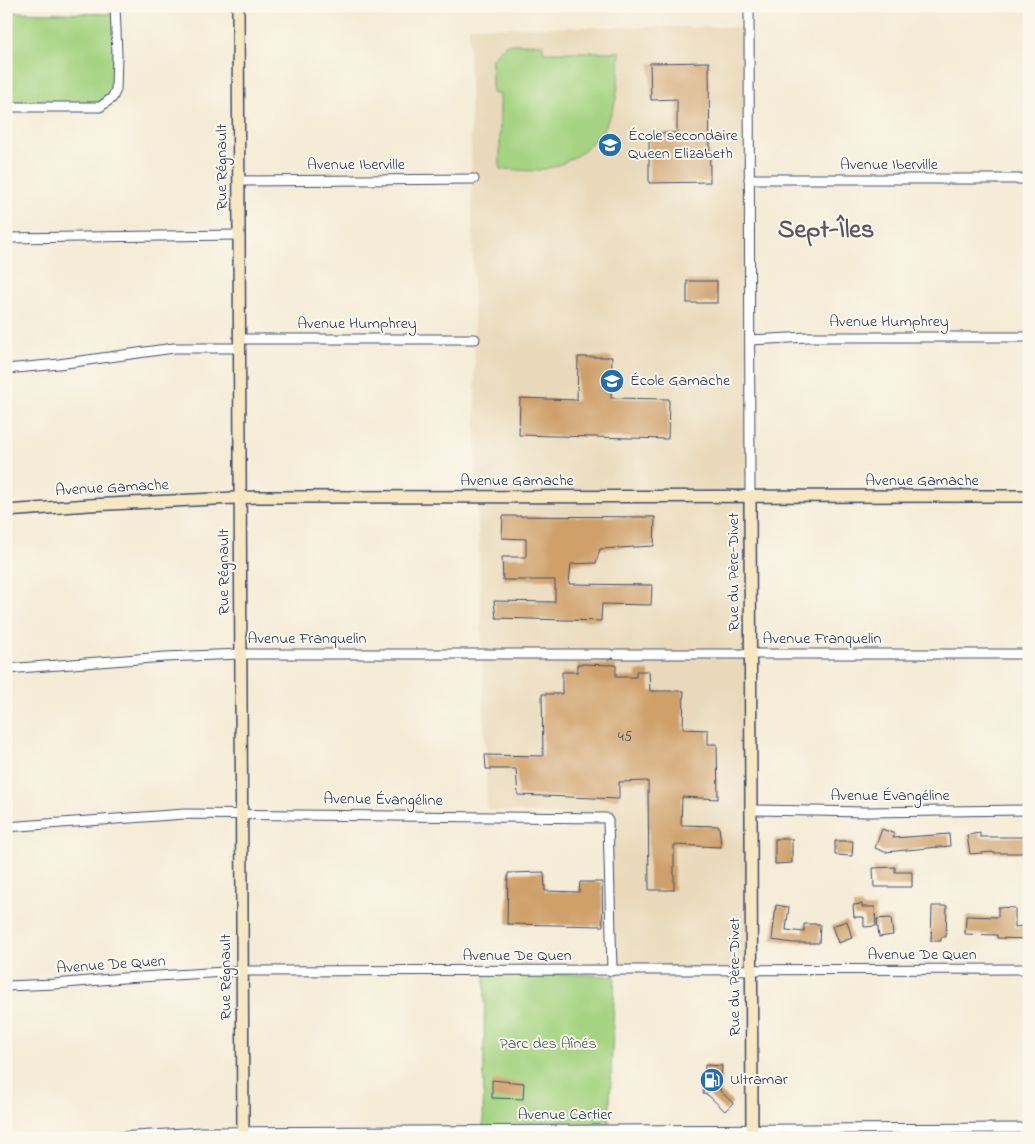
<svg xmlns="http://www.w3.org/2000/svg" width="1035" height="1144" font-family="'Indie Flower',sans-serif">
  <rect width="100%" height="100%" fill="#fbf7ec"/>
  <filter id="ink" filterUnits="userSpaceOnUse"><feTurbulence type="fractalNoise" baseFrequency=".02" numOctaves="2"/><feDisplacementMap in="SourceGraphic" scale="10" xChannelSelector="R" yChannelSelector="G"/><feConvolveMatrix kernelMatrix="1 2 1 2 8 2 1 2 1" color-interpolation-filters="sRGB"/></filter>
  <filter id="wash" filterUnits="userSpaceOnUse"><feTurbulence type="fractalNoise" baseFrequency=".0096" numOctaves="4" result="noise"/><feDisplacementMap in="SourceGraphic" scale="20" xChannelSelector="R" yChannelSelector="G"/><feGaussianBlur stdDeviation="1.12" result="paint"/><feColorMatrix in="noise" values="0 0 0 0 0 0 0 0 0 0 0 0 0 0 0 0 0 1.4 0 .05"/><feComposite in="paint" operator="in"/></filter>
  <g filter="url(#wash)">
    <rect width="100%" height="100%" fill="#f5ecd7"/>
    <!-- built -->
    <g fill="#e9d9ba">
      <polygon points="469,27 749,27 751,971 612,971 606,818 487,810 477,498"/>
      <polygon points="609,1129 609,1138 483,1138 483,1130"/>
    </g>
    <!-- green -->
    <g fill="#a5d381" stroke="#608170">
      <polygon points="6,12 116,14 116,90 106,103 6,107"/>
      <path d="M 506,44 L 543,44 L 543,52 L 620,52 C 619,67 619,83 616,98 C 608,136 577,164 539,170 C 527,172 513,169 500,169 L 500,94 L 492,93 L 492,59 Z"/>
      <polygon points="485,971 615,976 609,1129 483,1130"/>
    </g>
    <g id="blocks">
      <!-- building -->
      <g fill="#cfa06a">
        <polygon points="709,62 710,182 649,183 649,133 677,133 677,99 651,100 650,63"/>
        <rect x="687" y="281" width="30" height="22"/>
        <polygon points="578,357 612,357 611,398 669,399 668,439 519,435 520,398 577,400"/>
        <polygon points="503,516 655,517 654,546 600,549 596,563 571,564 569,584 652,585 651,605 602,604 601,621 496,618 494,601 555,602 555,580 503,580 502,557 526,557 526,539 502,538"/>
        <polygon points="577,664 616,665 616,677 636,677 636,671 649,671 650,691 684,691 683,729 708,730 708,744 717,744 718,799 682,797 681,825 719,826 721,847 674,845 674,890 649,890 648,781 619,782 619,799 518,795 516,769 486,769 485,755 543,756 542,694 562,694 562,672 578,672"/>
        <polygon points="882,829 895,834 893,838 949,834 950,846 885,852 875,848"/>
        <polygon points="980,833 980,837 1029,837 1029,853 993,853 993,852 970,854 967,835"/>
        <polygon points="775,839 792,839 792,863 775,864"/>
        <polygon points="835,841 853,841 852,856 835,855"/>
        <polygon points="895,867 895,872 912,872 912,887 874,887 873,868"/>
        <polygon points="544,872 545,891 579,892 580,882 602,882 603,926 507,924 508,873"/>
        <polygon points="862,904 862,907 875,907 876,926 864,927 864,917 854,917 853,905"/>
        <polygon points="776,905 789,907 786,930 804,932 804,924 820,924 819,943 793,943 772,940"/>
        <polygon points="932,906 947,906 946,937 941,937 941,941 931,941"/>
        <polygon points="998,907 1015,908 1015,927 1029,925 1029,939 997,938 997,935 965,934 966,916 998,917"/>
        <polygon points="891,918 893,935 879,937 877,919"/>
        <polygon points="847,921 852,938 838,943 832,926"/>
        <polygon points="705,1065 722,1066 720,1091 733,1103 725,1111 708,1095 703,1094"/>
        <polygon points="492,1080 524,1083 523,1099 492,1098"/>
      </g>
    </g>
  </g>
  <g filter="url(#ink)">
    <use href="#blocks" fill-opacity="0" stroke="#3c4b70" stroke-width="1"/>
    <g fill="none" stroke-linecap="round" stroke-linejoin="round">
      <!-- street casing -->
      <g stroke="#3c4b70" stroke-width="11">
        <g id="street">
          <polyline points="749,6 750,498"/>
          <polyline points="6,107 100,107 112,98 116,90 117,55 115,6"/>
          <polyline points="749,179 1029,179"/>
          <polyline points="239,181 474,179"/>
          <polyline points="6,238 239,235"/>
          <polyline points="239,339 475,339"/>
          <polyline points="750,340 808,337 1029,337"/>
          <polyline points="6,369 59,364 174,348 240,348"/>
          <polyline points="616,654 1029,654"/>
          <polyline points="6,669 165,657 241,654 609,654"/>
          <polyline points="751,810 867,812 1029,810"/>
          <polyline points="6,827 185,814 606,818 608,821 612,971"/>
          <polyline points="6,986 55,984 123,978 242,971 1029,969"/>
          <polyline points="102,1138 201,1132 1029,1128"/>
        </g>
      </g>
      <!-- secondary casing -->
      <g stroke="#3c4b70" stroke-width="14">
        <g id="secondary">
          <polyline points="238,6 243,1138"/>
          <polyline points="750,498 752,1138"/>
          <polyline points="6,511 89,505 256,497 1029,496"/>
        </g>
      </g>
      <!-- street -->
      <use href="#street" stroke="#fff" stroke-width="9"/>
      <!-- secondary -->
      <use href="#secondary" stroke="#f7e8c3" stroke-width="11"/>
    </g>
  </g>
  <!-- icons -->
  <defs>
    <g id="school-disc" transform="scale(1.25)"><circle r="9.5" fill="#1f6fb2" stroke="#fbf7ec"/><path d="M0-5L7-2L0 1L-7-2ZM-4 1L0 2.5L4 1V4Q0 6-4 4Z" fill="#fff"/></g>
    <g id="fuel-disc" transform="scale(1.25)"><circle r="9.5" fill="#1f6fb2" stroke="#fbf7ec"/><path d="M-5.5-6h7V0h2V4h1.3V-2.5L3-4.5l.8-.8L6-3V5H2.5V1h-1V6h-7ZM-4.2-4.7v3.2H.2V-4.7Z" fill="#fff"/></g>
  </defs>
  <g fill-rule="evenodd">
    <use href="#school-disc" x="610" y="145"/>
    <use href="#school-disc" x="612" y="381"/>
    <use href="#fuel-disc" x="712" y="1080"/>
  </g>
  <g text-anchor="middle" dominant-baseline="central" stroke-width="4" stroke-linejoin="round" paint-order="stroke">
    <!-- number labels -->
    <g font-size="14" fill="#484b61">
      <text x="625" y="737">45</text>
    </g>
    <!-- poi labels -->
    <g font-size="16" fill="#1b2f5e" stroke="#fbf7ec" text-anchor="start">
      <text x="628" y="136">École secondaire<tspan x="628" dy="18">Queen Elizabeth</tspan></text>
      <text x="630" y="381">École Gamache</text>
      <text x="730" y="1080">Ultramar</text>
    </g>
    <!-- street labels -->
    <g font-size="16" fill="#1b2f5e" stroke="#fbf7ec">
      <text x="356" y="165">Avenue Iberville</text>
      <text x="889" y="165">Avenue Iberville</text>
      <text transform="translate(222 167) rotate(-90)">Rue Régnault</text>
      <text x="889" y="322">Avenue Humphrey</text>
      <text x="357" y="324">Avenue Humphrey</text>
      <text x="517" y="481">Avenue Gamache</text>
      <text x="922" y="481">Avenue Gamache</text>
      <text transform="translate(112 488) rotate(-3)">Avenue Gamache</text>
      <text transform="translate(224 572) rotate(-90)">Rue Régnault</text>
      <text transform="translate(734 572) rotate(-90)">Rue du Père-Divet</text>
      <text x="307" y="639">Avenue Franquelin</text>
      <text x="822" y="639">Avenue Franquelin</text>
      <text x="890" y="796">Avenue Évangéline</text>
      <text transform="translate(383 800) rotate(1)">Avenue Évangéline</text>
      <text x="922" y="955">Avenue De Quen</text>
      <text x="517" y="956">Avenue De Quen</text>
      <text transform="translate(111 965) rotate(-4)">Avenue De Quen</text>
      <text transform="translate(226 977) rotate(-90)">Rue Régnault</text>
      <text transform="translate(735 977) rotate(-90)">Rue du Père-Divet</text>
      <text x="565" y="1115">Avenue Cartier</text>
    </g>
    <!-- park labels -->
    <g font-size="16" fill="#3e5867" stroke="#fbf7ec">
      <text x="548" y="1044">Parc des Aînés</text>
    </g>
    <!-- town labels -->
    <g font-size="26" font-weight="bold" fill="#5a5762" stroke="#fbf7ec">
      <text x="826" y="231">Sept-Îles</text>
    </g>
  </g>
  <!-- margin -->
  <rect width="1035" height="1144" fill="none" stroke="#fbf7ec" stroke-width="25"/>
</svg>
